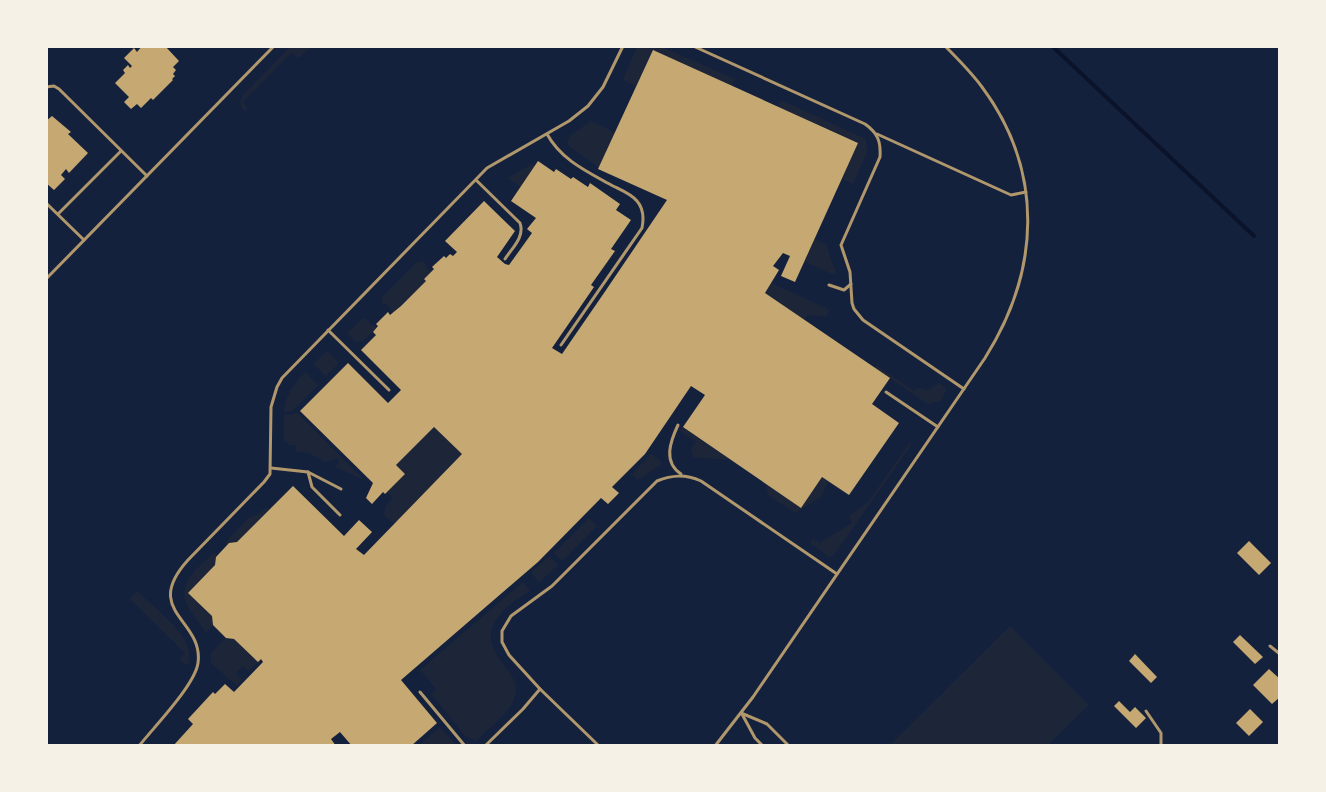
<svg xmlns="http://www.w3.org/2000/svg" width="1326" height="792" font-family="'PT Serif',serif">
  <rect width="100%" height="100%" fill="#14213d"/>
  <!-- green -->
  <g fill="#1d2539">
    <polygon points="291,46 311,47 299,58 291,53 243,102 248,109 244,111 240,104 242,96"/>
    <polygon points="637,46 662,47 735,79 732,86 653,50 636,86 623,80"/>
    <polygon points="781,100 866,139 867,152 853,184 842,179 858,142 778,107"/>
    <polygon points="591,121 615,133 599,168 569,146 567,143 570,136"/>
    <polygon points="532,164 535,166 521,187 507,178"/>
    <polygon points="815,239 827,245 830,258 836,271 834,275 805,262"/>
    <polygon points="422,261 426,264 427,269 432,271 424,279 426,281 392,313 388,305 382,303 382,297 416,263"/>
    <polygon points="772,283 830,310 826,317 808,315 804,320 765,293"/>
    <polygon points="363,318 368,319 370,325 374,325 377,328 363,341 355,341 347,333"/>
    <polygon points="327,351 339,363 326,376 313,364"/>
    <polygon points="877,366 914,391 919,388 928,390 939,383 945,387 946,391 940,401 928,404 873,367"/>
    <path d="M 305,372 L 318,385 L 292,411 L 284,411 C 286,394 294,384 305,372 Z"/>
    <polygon points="296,412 364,480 333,466 339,464 338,458 325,462 309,453 296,452 296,445 288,445 287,442 284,441 284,414 293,415"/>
    <polygon points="434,427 462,454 394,524 384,515 385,507 393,498 387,492 396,465"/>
    <path d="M 683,427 L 729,459 C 726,460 697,458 693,457 L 691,449 L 696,442 L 680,431 Z"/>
    <polygon points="909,443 912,444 834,555 829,557 810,543 813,538 819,543 852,523 849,516 869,501"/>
    <polygon points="651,454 660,460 662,464 638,480 632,474"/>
    <polygon points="822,477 828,482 821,497 795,513 768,495 766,484"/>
    <polygon points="267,507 267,511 237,542 228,545 225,543 248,518 257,515"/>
    <polygon points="589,518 597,526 562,561 554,553"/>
    <path d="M 213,553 L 217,555 L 215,561 L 215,565 L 188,593 L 212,616 L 213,625 L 206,633 C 200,623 192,615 187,605 C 176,583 200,567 213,553 Z"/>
    <polygon points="549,556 558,565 539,583 531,572"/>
    <path d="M 523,582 L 530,591 C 501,609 476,629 502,663 C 510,674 519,682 515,696 C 512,711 487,730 476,741 L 465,736 L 431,694 L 436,689 L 420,670 Z"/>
    <path d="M 137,591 C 153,607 202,642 187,666 L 179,660 L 185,653 L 130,599 Z"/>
    <polygon points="1010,626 1089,705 1048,745 890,745"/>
    <polygon points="226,637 234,639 258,662 249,672 243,666 236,673 242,680 237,686 211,663 211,653"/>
    <polygon points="440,727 456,745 419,745"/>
  </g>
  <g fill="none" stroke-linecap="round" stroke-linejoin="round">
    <!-- stream -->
    <polyline stroke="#0b132b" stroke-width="4" points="1052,46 1254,236"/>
  </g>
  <!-- building -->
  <g fill="#c6a872">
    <polygon points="142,46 165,46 179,61 173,67 176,70 173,74 175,76 172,79 173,80 153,100 151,98 141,108 137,104 131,109 124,102 129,97 115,83 125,73 123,70 128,65 130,68 132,66 124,58 134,48 137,52"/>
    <polygon points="653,50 858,143 795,282 781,276 790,256 783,253 773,266 779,270 765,293 890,378 872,404 899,423 849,495 822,477 801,508 683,427 705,395 691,386 645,454 612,487 619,493 608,504 601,498 538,562 401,680 437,723 411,746 352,746 340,732 331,739 336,746 173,746 193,724 188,719 213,692 215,694 225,684 234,692 263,662 261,659 258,662 234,639 226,638 213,625 212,616 188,593 215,565 216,557 229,543 237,542 293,486 344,536 359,520 372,532 356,549 364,555 462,454 434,427 396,465 405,474 385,494 383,492 372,504 366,498 373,483 300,411 348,363 388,403 401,390 361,350 376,335 373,332 378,326 376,324 388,312 390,315 401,306 426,281 424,279 434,269 432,267 444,256 446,258 450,254 453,256 457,252 445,241 484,201 515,231 497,257 505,264 509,265 532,233 527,229 536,218 511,201 538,161 554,172 556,169 571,179 573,177 588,187 590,183 620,204 616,210 631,220 611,249 615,251 591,285 594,287 552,348 562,354 604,293 667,200 598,169"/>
    <polygon points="52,116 71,132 68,134 88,153 69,173 66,169 61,175 65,179 54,190 46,183 46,121"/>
    <polygon points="1249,541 1271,563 1259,575 1237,553"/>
    <polygon points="1240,635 1263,657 1255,664 1233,642"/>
    <polygon points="1135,654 1157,677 1151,683 1129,661"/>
    <polygon points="1269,669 1280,679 1280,697 1272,704 1253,685"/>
    <polygon points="1119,701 1130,712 1135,707 1146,718 1136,728 1114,706"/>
    <polygon points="1250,709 1263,722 1249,736 1236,723"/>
  </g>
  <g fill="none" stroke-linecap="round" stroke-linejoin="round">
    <!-- service -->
    <g stroke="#b1986c" stroke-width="3">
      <path d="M 693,46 L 865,124 C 878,133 881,142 880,157 L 841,245 L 850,272 L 852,303 L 854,309 L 863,320 L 964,389"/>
      <polyline points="46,87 54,86 59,89 147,176"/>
      <path d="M 547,134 C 561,160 588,172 613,186 C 621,190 631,194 637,201 C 644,209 644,218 642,228 L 561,345"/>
      <polyline points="877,134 1011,195 1026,192"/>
      <path d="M 476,180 L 520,223 C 525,237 512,248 505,259"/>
      <polyline points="46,203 84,240"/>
      <polyline points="58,214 121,151"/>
      <polyline points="46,279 274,46"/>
      <polyline points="829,285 844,290 851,284"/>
      <polyline points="328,330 389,390"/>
      <polyline points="886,392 938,427"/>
      <path d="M 678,425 C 670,442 663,462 681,474"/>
      <polyline points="271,468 308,472 341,489"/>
      <polyline points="308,472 312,487 340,515"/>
      <polyline points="1270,646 1280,654"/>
      <polyline points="420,692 465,746"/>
      <polyline points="1146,711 1161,733 1161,746"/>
      <polyline points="741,713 767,724 789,746"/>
      <polyline points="742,714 755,738 763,746"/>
      <path d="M 139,746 C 154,727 195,685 198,663 C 204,619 141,612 188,560 L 264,482 L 270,474 L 271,407 L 277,387 L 282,378 L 487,168 L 569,121 L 588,106 L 603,87 L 623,46"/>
      <polyline points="485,746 523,709 540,689"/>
      <path d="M 599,746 L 540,689 L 509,655 L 502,642 L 502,631 L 511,616 L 552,586 L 657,481 C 672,475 685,474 701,481 L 837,574"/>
      <path d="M 715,746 L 753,697 L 985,358 C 1040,271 1045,172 982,87 C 971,72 958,59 945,46"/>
    </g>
  </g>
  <!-- border -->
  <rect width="1326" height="792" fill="none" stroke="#f6f1e7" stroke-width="96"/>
</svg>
